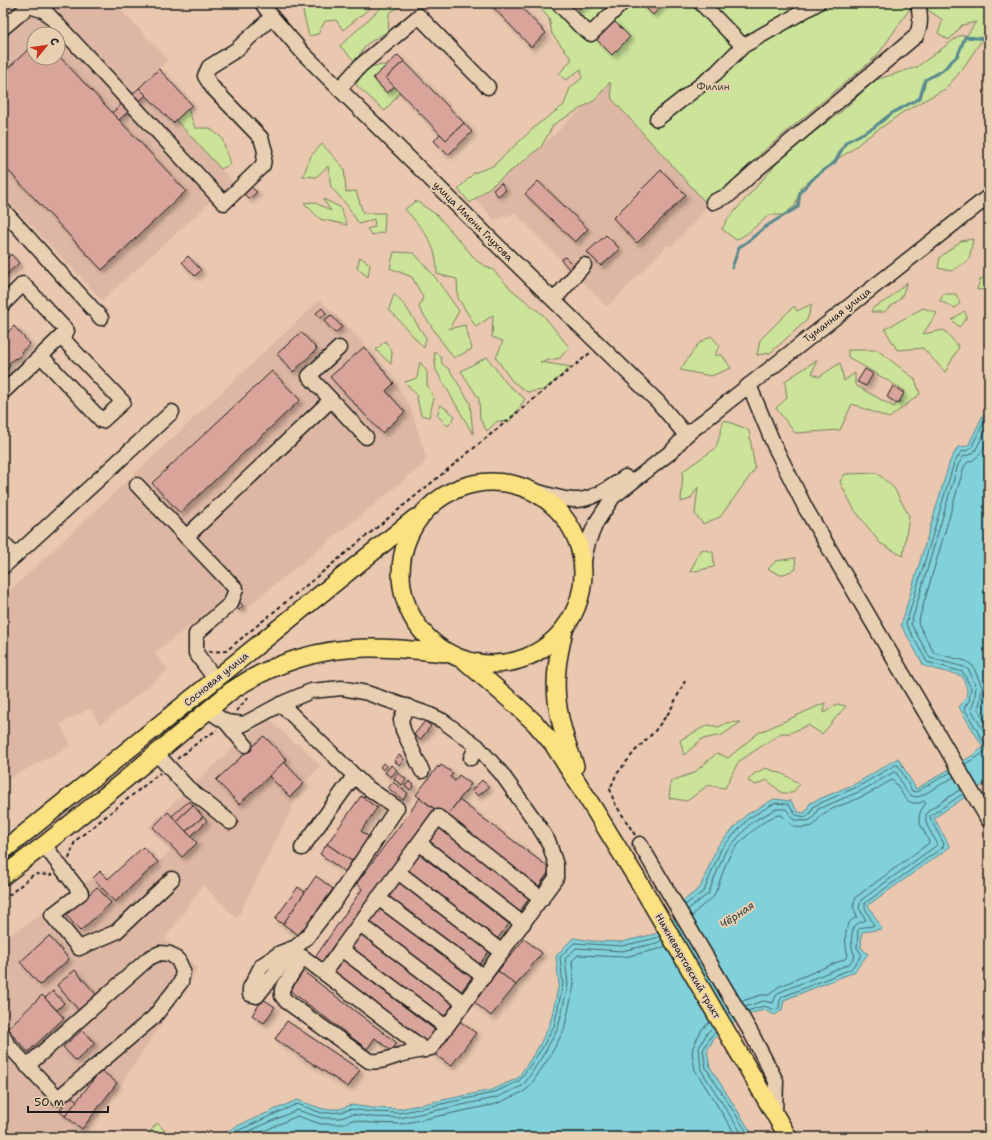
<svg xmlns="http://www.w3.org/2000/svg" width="992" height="1140" font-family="'Shantell Sans',sans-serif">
  <defs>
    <filter id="shadow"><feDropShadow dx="3.5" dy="3.5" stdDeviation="2" flood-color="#0004"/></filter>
  </defs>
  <rect width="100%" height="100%" fill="#eac7af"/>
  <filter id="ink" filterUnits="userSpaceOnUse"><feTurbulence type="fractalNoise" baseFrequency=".025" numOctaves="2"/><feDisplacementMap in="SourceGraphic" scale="8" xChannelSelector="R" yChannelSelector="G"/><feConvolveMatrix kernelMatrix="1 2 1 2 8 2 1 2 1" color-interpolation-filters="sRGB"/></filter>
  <g filter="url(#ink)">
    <!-- built -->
    <g fill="#ddb7a3" fill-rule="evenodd">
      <path d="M 3,3 L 114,3 L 168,59 L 159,69 L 192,105 L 176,120 L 233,182 L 102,300 L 7,200 L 3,203 ZM 34,34 L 58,34 L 58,58 L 34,58 Z"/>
      <polygon points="610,82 612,99 707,204 701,215 672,246 668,245 607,307 515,213 495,220 475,199 541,147"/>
      <polygon points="320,300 355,334 399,389 411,409 426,457 424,464 240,613 226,598 154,653 168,670 100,725 91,708 60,724 71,745 3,782 3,597"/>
      <polygon points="269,719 294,743 299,744 320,766 303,785 237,919 203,885 165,939 198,968 103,1112 76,1137 3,1137 3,940 93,878 115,902 170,851 148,827 241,740"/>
    </g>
    <!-- green -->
    <g fill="#cce49a" stroke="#74805b">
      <polygon points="303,3 376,3 343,30 336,20 325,21 318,34 309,36 303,11"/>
      <polygon points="386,3 406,3 389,13 388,31 367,44 355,61 340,46"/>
      <polygon points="535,3 910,3 911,7 877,56 767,148 707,204 612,99 610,82 595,100 554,124 541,147 470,203 458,189 474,173 493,166 537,125 564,105 570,88 582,78 581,69 566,80 559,74 572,59 552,34 549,18"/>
      <polygon points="924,3 989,3 989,7 986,9 989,11 989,32 986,34 961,71 945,89 903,112 862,141 849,152 837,159 823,172 801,187 795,206 783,215 769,215 748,233 736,240 722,229 727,220 785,154 842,111 875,80 917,67 959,36 967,35 976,22 962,25 949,40 938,33 943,20 929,11"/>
      <path d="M 387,65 L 373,78 L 387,93 L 395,86 L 400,92 L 385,111 L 356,85 C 366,67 366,66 387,65 Z"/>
      <polygon points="188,109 195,128 209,128 222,138 230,164 221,169 176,120"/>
      <polygon points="322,144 344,168 346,192 356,191 363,213 385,213 384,232 372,235 367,229 375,227 374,219 359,224 347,205 331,187 328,166 316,177 303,176 311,156"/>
      <polygon points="323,199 340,207 347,225 320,219 304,203 314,202 331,211"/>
      <path d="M 416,201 L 437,215 L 478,262 L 493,270 L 512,290 L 543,315 L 569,347 L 560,358 L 540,362 L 571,367 L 544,390 L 527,392 L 512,381 L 496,358 L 503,341 L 492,337 L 493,315 L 476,327 L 458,298 L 457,279 L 437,274 C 437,243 424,231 405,209 Z"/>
      <polygon points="973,239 969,260 952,271 938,268 940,257 961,241"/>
      <polygon points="394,252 414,253 435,277 459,311 449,329 465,325 472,349 454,358 440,339 419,308 423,297 412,277 390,268"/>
      <polygon points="360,257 370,264 368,277 357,268"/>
      <polygon points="989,274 989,289 977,290 980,280"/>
      <polygon points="907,282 901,298 884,312 871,312 874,307 889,299"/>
      <polygon points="394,294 406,307 426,338 424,348 389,309"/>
      <polygon points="943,294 956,294 960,303 955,308 940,301"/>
      <polygon points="812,304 807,320 770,353 757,355 760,340 794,306 797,311"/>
      <polygon points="923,308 937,313 923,334 944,330 959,347 945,372 923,348 897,350 885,329"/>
      <polygon points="964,311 967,317 959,327 952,320"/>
      <polygon points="711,336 720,346 714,355 722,355 731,368 711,376 680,370 698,344"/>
      <polygon points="385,341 392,352 391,364 376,350"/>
      <polygon points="848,350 877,350 915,379 920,394 889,418 852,404 840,430 795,433 776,408 787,398 785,381 817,360 812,373 819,377 840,363 844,381 855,373 855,385 894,407 905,391 848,357"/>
      <polygon points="434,351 441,357 442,364 449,369 470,403 473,434 436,370"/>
      <polygon points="487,357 507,384 525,399 509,422 497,421 487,431 480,419 479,399 461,371"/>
      <polygon points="420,362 427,372 427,385 434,398 429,417 421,415 416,394 405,382 417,378"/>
      <polygon points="441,405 455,416 448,426 437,415"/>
      <polygon points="724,420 744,428 749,431 755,469 720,517 703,524 695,514 698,487 690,499 681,502 683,471 716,448"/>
      <polygon points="877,473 894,488 909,516 903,556 880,543 854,509 840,482 845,474"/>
      <polygon points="701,549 713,552 714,567 690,572"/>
      <polygon points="795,558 796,569 781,575 768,569 776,561"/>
      <polygon points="825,703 824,713 837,704 846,706 822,734 808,725 790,733 781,733 738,762 725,788 708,785 687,801 669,798 671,781 694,773 717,753 728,758 758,733"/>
      <polygon points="741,722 722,735 702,739 684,755 680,740 708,725 719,727 726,723"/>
      <polygon points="765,768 783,774 800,784 792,793 782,793 767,780 756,785 748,781 754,774"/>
      <polygon points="157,1123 171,1137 146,1137"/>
    </g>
    <!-- water -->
    <path fill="#80d1da" stroke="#58898e" d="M 989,403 L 989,781 L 934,818 L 950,847 L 868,905 L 882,929 L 862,932 L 861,948 L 868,954 L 854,972 L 784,1000 L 782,1010 L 775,1015 L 764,1010 L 752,1013 L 733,1023 L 714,1038 L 707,1051 L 710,1067 L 754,1137 L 219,1137 L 235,1127 L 297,1100 L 323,1109 L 340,1109 L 351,1105 L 372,1108 L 399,1109 L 492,1090 L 518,1078 L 538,1048 L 550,1024 L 559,984 L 556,956 L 573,938 L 592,941 L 622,942 L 655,934 L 674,918 L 683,901 L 700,888 L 717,847 L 746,815 L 774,799 L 791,801 L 798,812 L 805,813 L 810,803 L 857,783 L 898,758 L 916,789 L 975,754 L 983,747 L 959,707 C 970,695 968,689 962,676 L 924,666 L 901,625 L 950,461 L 958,447 L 968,446 Z"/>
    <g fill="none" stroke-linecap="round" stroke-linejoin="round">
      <!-- shore -->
      <g stroke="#446468" stroke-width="1">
        <polyline points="989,424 975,451 972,454 964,456 958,465 911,624 930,658 964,667 969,670 976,687 974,702 971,709 989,740"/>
        <path d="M 989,437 C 984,448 980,459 968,462 L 964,467 L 918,623 L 934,653 L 966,661 L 973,666 L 982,687 L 980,702 L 978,709 L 989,728"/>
        <path d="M 965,764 C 972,760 983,755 987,748 L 964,708 L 969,701 L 971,688 L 963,672 L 927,662 L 906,624 L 954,463 L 961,452 L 968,450 L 971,448 L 989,412"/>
        <polyline points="685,905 704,891 721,849 749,818 775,803 788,804 796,815 806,817 809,815 814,806 859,786 895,765 898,765 912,791 916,792 951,772"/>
        <path d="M 688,910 L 691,907 L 708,894 L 725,852 L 752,822 L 776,809 L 786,809 L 794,820 L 808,821 L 813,818 L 818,809 L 861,791 L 894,772 L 896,772 C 902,782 907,801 921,796 L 954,777"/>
        <path d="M 692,917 C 697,907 707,904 714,896 C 720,883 723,868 730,855 C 737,844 768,813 782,815 C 788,824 796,830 808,827 C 818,826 817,818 823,814 C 835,806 850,803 863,796 C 873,792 882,785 892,780 C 904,789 903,810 925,801 L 926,802 C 925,806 921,809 920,813 C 916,824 927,833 929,843 L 856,897 L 853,906 L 857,917 C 854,919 851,920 849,923 C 844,931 845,947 848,955 L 845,959 L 778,987 L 769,995 L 761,995 L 742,1001"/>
        <path d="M 745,1007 L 763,1001 L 773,1003 L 776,996 L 780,992 L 849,964 L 855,956 C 851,949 849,930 857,924 C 860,922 863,922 866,920 L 859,908 L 861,900 L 937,845 L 937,843 C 932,833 920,820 929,810 L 961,789"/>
        <path d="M 747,1011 L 764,1006 L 775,1010 L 779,1008 L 780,1000 L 782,997 L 851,969 L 862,955 L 857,948 L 858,930 C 862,925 870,928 874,925 L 865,908 L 865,903 L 943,847 L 944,844 L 931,820 L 930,816 L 964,793"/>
        <polyline points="710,1022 702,1029 693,1047 692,1053 695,1070 737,1137"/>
        <polyline points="713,1027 707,1033 699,1048 701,1070 744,1137"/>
        <polyline points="716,1032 711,1036 703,1050 706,1068 750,1137"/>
        <polyline points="227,1137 237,1131 297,1104 322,1113 341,1112 351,1109 372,1112 399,1113 493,1093 519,1081 541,1050 554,1026 563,984 560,957 574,943 622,946 656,938 660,936"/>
        <polyline points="236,1137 297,1110 322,1118 341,1118 352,1114 371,1117 400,1118 495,1098 522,1086 525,1083 545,1052 558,1028 568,985 565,959 576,948 622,951 657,943 662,940"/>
        <polyline points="251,1137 297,1116 321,1124 342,1124 352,1120 371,1123 401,1124 496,1104 525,1091 530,1086 550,1056 564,1030 574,985 572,961 578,955 624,957 659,949 665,946"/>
      </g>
      <!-- stream -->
      <path stroke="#58898e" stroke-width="3" d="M 732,268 L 739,247 C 749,242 755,235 764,228 C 775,220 787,214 798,207 L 800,192 L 817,175 L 835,162 L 846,142 L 873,128 L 892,113 L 920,98 L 925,80 L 942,71 L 958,55 L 965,37 L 989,39"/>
    </g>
    <!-- building -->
    <g fill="#d9a59b" stroke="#1c1c1c" filter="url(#shadow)">
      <polygon points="489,3 517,3 546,33 531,47"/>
      <polygon points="562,3 587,3 574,15"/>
      <polygon points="641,3 664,3 653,15"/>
      <polygon points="613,20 630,37 612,55 595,38"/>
      <polygon points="34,44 34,58 58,58 58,55 186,191 102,270 3,165 3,73"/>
      <polygon points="398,55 404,61 386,78 395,86 387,93 373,78"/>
      <polygon points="404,61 464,123 446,140 386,78"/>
      <polygon points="159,69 192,105 173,123 139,88"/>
      <polygon points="139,88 146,95 119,120 112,113"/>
      <polygon points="464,123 472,132 448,155 434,141 440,134 446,140"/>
      <polygon points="661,170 686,195 637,243 613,218"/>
      <polygon points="538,181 588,229 575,242 525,194"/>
      <polygon points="501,183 506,190 498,196 493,190"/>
      <polygon points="251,187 257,192 249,199 244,194"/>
      <polygon points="606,235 620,249 601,266 587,252"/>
      <polygon points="11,254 19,263 5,276 3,274 3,262"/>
      <polygon points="188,256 201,270 195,276 182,262"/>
      <polygon points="565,257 574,266 570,270 561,260"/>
      <polygon points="322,308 326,313 320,318 316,313"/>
      <polygon points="331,315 342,327 335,333 324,321"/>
      <polygon points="14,326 30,344 21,352 22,354 16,359 15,358 8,364 10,366 4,372 3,333 5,335"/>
      <polygon points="301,332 317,349 293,372 277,354"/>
      <polygon points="364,347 394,383 386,391 405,412 382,433 330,377"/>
      <polygon points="865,369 873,374 866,386 857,382"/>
      <polygon points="272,371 300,400 180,513 152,483"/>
      <polygon points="893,386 904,393 898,404 887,397"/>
      <polygon points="239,601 243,606 239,610 235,605"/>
      <polygon points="425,721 431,726 420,740 414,735"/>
      <polygon points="264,736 287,760 239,804 216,780"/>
      <polygon points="399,755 404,759 400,765 394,761"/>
      <polygon points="284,762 304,783 290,797 269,776"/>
      <polygon points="383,763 387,766 384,770 380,767"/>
      <polygon points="391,765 397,770 391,777 385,773"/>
      <polygon points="441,765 453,773 450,777 455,781 459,775 471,784 446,817 416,795 438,766 439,768"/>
      <polygon points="398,773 406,779 402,785 394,779"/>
      <polygon points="482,780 489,787 478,796 472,790"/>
      <polygon points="409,781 414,785 410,790 405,786"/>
      <polygon points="393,782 408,793 403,800 388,788"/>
      <polygon points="368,793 380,804 377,808 363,798"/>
      <polygon points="361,796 377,808 361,831 370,838 353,862 327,844"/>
      <polygon points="420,798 434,809 322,966 314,959 362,889 357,883"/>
      <polygon points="459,800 551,869 538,887 446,817"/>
      <polygon points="189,801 193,805 176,821 172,816"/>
      <polygon points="193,805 203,817 186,831 176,821"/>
      <polygon points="168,812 197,843 182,857 153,827"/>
      <polygon points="203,817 207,821 191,836 186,831"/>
      <polygon points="438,826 530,897 518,914 425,843"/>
      <polygon points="327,844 353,862 345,872 320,854"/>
      <polygon points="143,847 158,862 115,902 93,878 100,871 108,879"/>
      <polygon points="418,853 509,924 497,939 406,869"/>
      <polygon points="316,876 333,889 300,936 283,924"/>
      <polygon points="398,880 490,950 478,966 386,896"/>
      <polygon points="97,887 111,903 80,931 66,915"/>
      <polygon points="298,887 305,892 283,924 275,919"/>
      <polygon points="380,907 472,977 460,993 368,924"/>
      <polygon points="362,932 454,1003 442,1020 349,949"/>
      <polygon points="49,936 69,959 40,985 20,962"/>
      <polygon points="524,939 542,953 516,985 498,971"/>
      <polygon points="342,959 435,1030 423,1046 330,975"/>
      <polygon points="75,970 99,998 81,1013 57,985"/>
      <polygon points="303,971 397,1043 391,1051 375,1038 367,1049 289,990"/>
      <polygon points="498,971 516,985 491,1016 473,1001"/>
      <polygon points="53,991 64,1003 57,1010 45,998"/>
      <polygon points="42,995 64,1018 28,1052 7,1029"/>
      <polygon points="263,999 275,1007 264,1023 252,1015"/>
      <polygon points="458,1020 476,1033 451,1066 433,1053"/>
      <polygon points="287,1021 360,1070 348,1087 275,1039"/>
      <polygon points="82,1030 95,1043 76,1061 63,1047"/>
      <polygon points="101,1070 117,1083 82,1129 65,1116"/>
      <polygon points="71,1096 77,1101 65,1116 59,1111"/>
    </g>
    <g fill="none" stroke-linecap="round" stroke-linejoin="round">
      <!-- minor casing -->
      <g stroke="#1c1c1c" stroke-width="17">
        <g id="minor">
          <polyline points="262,3 272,17 304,54 500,248 658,402 686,435"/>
          <polyline points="558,3 579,25 591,34 622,3"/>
          <polyline points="701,3 743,46"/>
          <polyline points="3,28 29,6 45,11 224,203 263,165 265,151 261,138 212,87 205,76 209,67 236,50 272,17"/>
          <polyline points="339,89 360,66 419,16 488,87"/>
          <polyline points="657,119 716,73 743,46 818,3"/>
          <path d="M 713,202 L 729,195 L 755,171 L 916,36 C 922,24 920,15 918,3"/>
          <polyline points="3,210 101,318"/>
          <polyline points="554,300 584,265"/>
          <polyline points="3,304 23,284 67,331 3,392"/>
          <polyline points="339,348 309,376 366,437"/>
          <polyline points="41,356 102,421 123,402 61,337"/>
          <polyline points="749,385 774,445 806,509 989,821"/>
          <polyline points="137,485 236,589 231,603 196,634 196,653 215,679"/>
          <path d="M 526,488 C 540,492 564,501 578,500 C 593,499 613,486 625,477"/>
          <polyline points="186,537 331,400"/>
          <polyline points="3,543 15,556"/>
          <polyline points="583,565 588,542 596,523 613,497 672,451 686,435 989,196"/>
          <polyline points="3,567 172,412"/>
          <polyline points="281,704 365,786 397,808 337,898 307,937 296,947 257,996 250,994 250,988 262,965 280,953 296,947"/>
          <polyline points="407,706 401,720 403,730 422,771"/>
          <path d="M 207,710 L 226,722 L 244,724 L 281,704 L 311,691 L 342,688 L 367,693 L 428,714 L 443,721 L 477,746 L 501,773 L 538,825 L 549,843 L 556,865 L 556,878 L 431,1048 C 421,1051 410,1052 400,1055 C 389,1058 380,1063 369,1061 L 286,1001 L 282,996 L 282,989 L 303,957 L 425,1050"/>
          <polyline points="226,722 245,745"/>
          <polyline points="156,753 188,788 230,822"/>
          <polyline points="471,758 477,746"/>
          <polyline points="419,843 523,924"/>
          <polyline points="640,844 750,1031 776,1081 775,1115"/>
          <polyline points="44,845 81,893 52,915 79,948 116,932 172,879"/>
          <polyline points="302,848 354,776"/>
          <polyline points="398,872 502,952"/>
          <polyline points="378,898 484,977"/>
          <polyline points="360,924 464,1003"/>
          <polyline points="341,949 438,817 542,899"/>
          <polyline points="324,973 341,949 446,1027"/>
          <polyline points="3,1034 7,1044 58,1098 154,1017 181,982 183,971 178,960 170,954 160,953 149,958 27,1066"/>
        </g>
      </g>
      <!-- major casing -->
      <g stroke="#1c1c1c" stroke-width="20">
        <g id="major">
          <circle cx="492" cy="573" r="91"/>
          <path d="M 564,629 C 562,642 558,655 557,669 C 553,702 563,735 575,766"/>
          <polyline points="464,660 517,706 535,723 553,744 586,796 642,887 788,1137"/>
          <polyline points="3,851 415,518"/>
          <path d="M 3,876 L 44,845 L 127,778 L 231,691 C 272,663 322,647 372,648 C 397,648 423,651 448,653"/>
        </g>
      </g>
      <!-- path -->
      <g stroke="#1c1c1c" stroke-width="2" stroke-dasharray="4 3" stroke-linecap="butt">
        <polyline points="209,652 226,651 590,353"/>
        <polyline points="236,711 249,697"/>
        <polyline points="177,759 201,740 217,730"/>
        <polyline points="635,835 614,802 610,789 616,775 635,751 654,732 670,711 685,681"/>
        <polyline points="69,859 75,841 160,773"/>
        <polyline points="3,900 34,874 52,875"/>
      </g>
      <!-- minor -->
      <use href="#minor" stroke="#e9cfb1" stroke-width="14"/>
      <!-- major -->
      <use href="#major" stroke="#fbe180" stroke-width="17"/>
    </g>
  </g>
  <g text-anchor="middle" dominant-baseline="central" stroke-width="4" stroke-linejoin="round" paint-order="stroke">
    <!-- park labels -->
    <g font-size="10" fill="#3f4435" stroke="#e9cfb1">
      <text x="713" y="86">Филин</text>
    </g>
    <!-- street labels -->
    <g font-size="10" fill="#1c1c1c" stroke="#e9cfb1">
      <text transform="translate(473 221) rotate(45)">улица Имени Глухова</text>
      <text transform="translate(837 315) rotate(-38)">Туманная улица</text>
      <text transform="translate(216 679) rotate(-39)">Сосновая улица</text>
      <text transform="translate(688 966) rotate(60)">Нижневартовский тракт</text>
    </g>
    <!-- water labels -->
    <g font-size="11" font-style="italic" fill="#304042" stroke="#e9cfb1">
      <text transform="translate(737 915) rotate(-34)">Чёрная</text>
    </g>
  </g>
  <!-- margin -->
  <rect width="992" height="1140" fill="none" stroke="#e9cfb1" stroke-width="16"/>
  <rect x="8" y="8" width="976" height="1124" fill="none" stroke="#1c1c1c" stroke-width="1.5" filter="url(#ink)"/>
  <!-- north arrow -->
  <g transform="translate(46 46) rotate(61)"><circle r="19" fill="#e9cfb1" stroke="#978775"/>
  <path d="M0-3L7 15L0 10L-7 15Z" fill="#c8321e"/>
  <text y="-6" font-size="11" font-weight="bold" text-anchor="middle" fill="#1c1c1c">С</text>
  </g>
  <!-- scale -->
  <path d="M28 1106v6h80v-6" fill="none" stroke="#1c1c1c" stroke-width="2"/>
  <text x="34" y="1106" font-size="12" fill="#1c1c1c" stroke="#e9cfb1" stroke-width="3" paint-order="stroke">50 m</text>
</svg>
